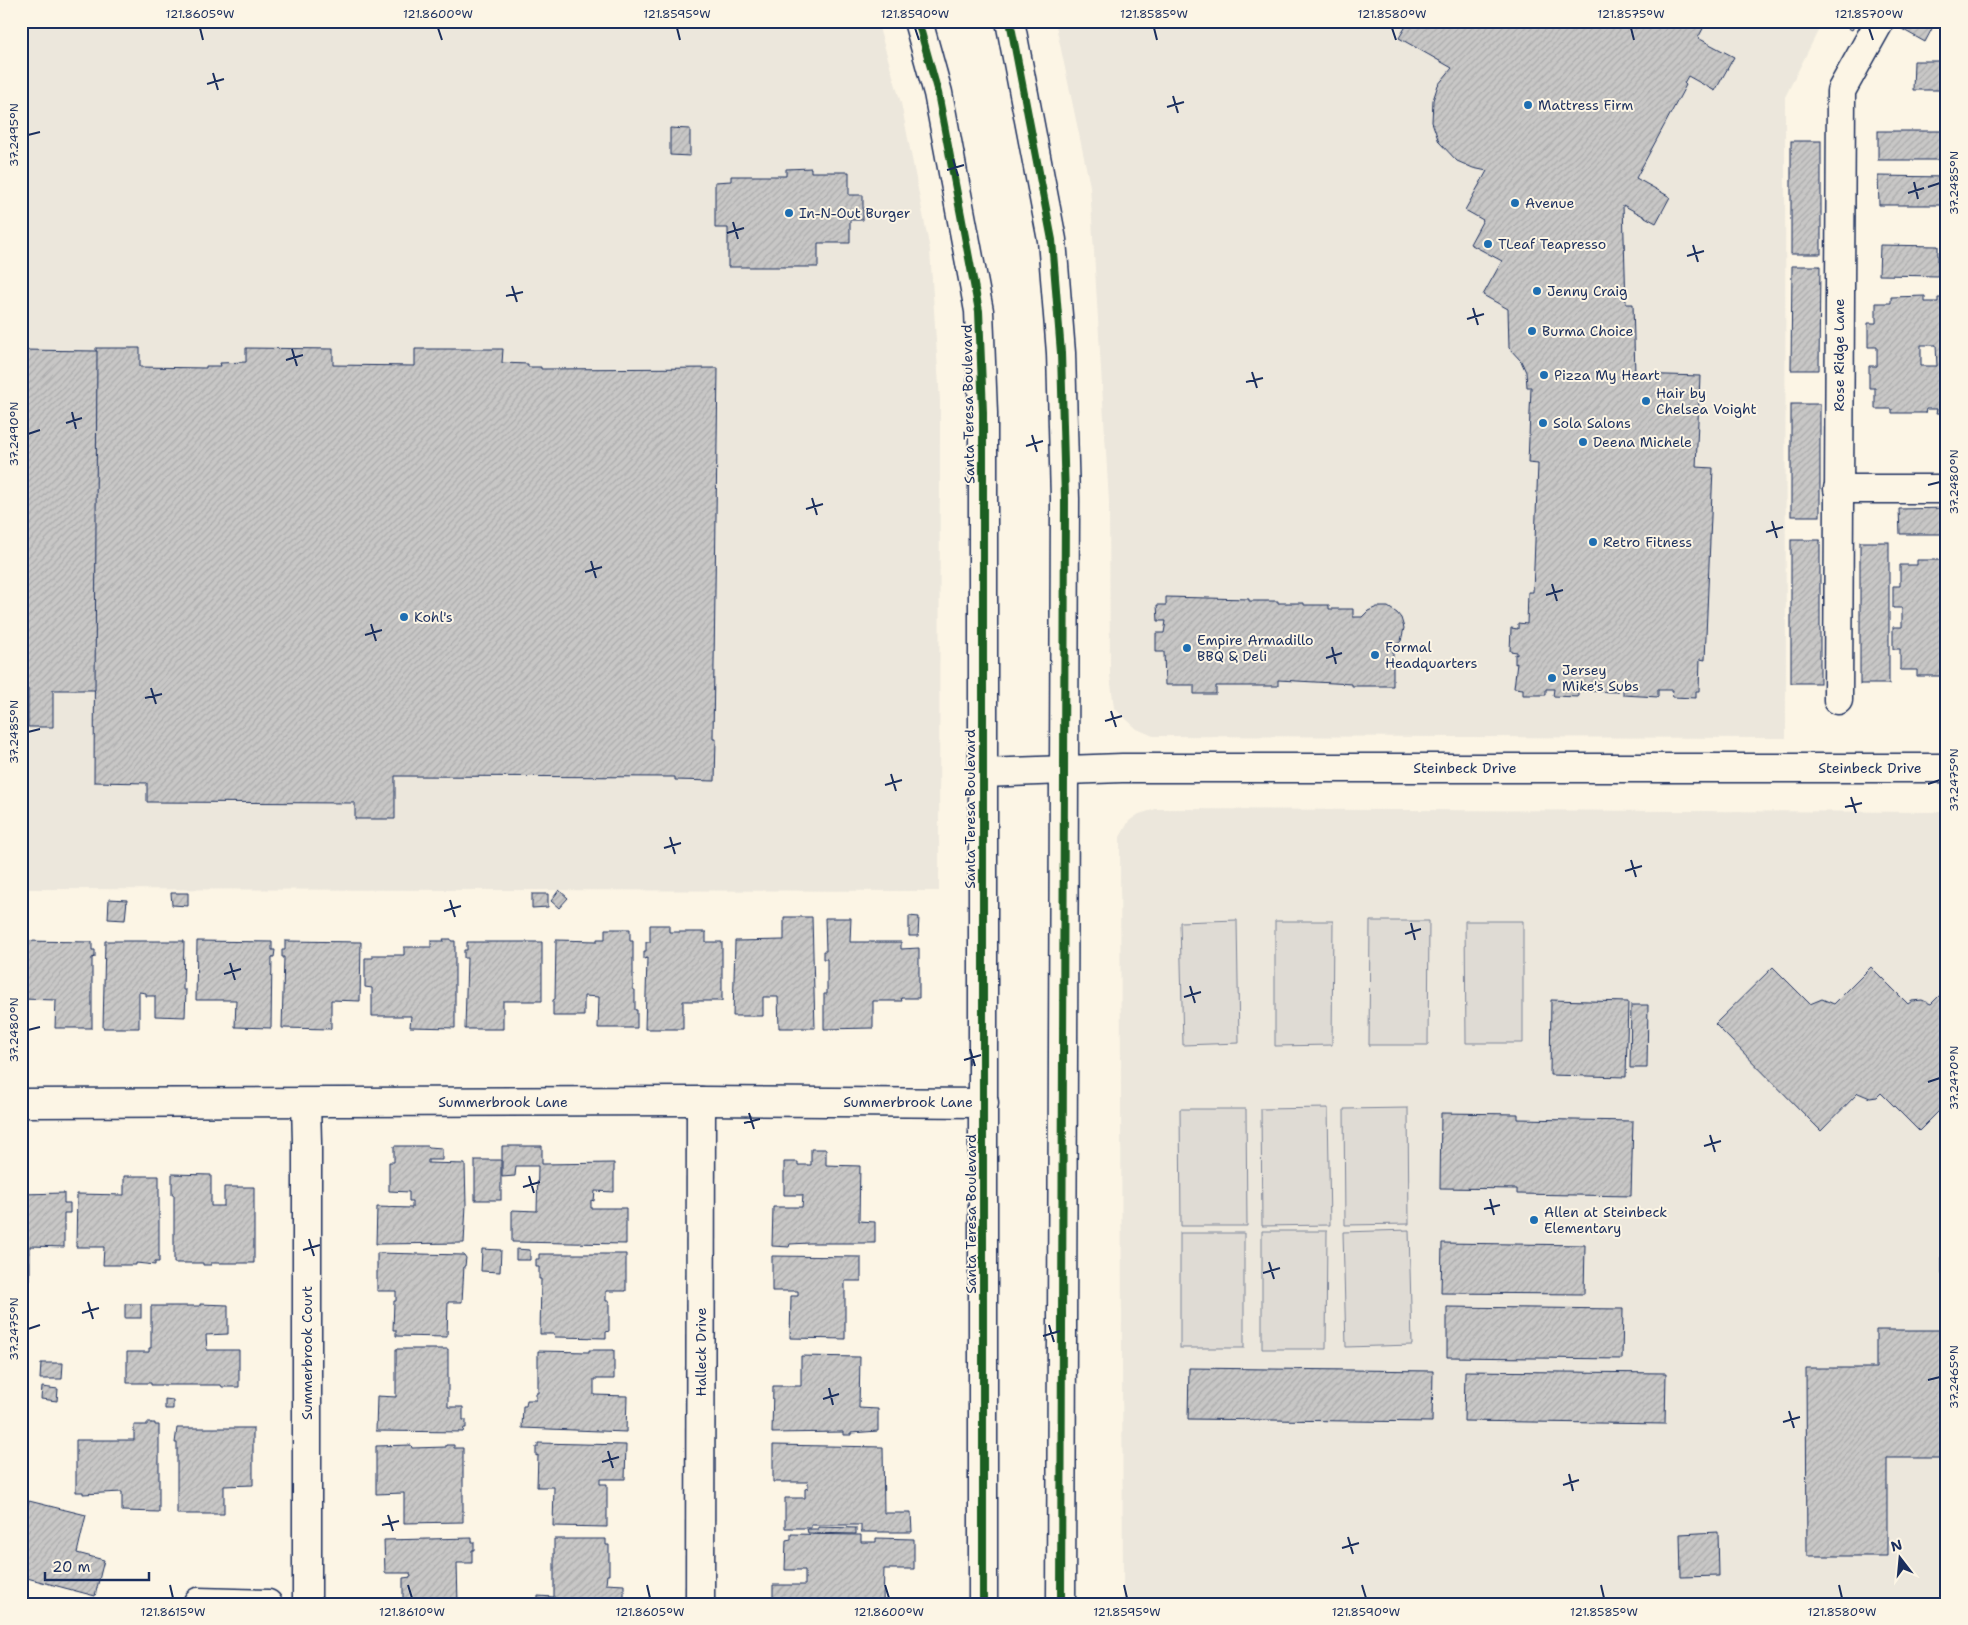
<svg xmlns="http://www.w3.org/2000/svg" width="1968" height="1625" font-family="'Shantell Sans',sans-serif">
  <defs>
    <pattern id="building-hatch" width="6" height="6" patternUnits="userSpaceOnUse" patternTransform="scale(1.25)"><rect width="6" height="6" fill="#c8c7c6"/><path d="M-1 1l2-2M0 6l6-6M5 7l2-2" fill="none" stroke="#ababac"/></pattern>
  </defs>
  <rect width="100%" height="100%" fill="#fcf5e5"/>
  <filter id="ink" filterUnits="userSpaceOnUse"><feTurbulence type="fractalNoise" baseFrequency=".02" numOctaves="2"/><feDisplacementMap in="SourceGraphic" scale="10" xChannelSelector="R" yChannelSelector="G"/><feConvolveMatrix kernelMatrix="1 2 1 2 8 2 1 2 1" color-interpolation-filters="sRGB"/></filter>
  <g filter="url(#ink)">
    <!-- built -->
    <g fill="#ece7dc">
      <polygon points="21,21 877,21 901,103 930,250 940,401 939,891 21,889"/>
      <polygon points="1055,21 1823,21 1785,97 1786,738 1153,736 1137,729 1114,708 1110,675 1109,502 1090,186"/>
      <polygon points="1156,809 1947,812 1947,1604 1123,1604 1120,837 1129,821 1139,814"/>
    </g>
    <!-- pitch -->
    <g fill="#dfdbd4" stroke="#7d8599">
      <polygon points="1237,920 1239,1043 1183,1045 1180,922"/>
      <polygon points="1275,921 1333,921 1332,1045 1275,1046"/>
      <polygon points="1370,921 1429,921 1428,1045 1369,1045"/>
      <polygon points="1465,921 1523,921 1523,1043 1466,1043"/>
      <polygon points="1328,1108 1330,1225 1262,1226 1261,1109"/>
      <polygon points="1408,1108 1409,1224 1345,1225 1344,1109"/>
      <polygon points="1180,1109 1246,1109 1247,1226 1181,1226"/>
      <polygon points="1409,1230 1412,1345 1346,1347 1343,1232"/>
      <polygon points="1262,1231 1327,1231 1326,1349 1262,1349"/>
      <rect x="1180" y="1233" width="64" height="115"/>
    </g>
    <!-- building -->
    <g fill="url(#building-hatch)" stroke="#1b2f5e" fill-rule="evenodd">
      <polygon points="1409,21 1707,21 1698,38 1734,57 1715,91 1688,76 1684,83 1686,85 1636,178 1670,197 1656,223 1623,205 1626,304 1633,304 1635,374 1700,376 1696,467 1713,468 1705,660 1700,659 1699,691 1696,691 1696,698 1672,697 1673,690 1658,690 1658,697 1623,695 1623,688 1617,687 1617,692 1578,691 1578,697 1553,696 1554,689 1546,689 1546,695 1523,695 1523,689 1514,688 1517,663 1515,664 1515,654 1517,655 1517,652 1510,651 1511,628 1518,629 1518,623 1527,624 1528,592 1533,592 1538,464 1528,463 1531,387 1527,387 1526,372 1521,361 1509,348 1508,309 1483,295 1502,261 1470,244 1483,220 1465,210 1487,171 1473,168 1457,161 1439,142 1432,122 1433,100 1438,85 1452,68 1399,38"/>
      <polygon points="1835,21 1857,21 1852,30"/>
      <polygon points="1904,21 1936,21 1925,42 1900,28"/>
      <polygon points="1914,61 1947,61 1947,90 1913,90"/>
      <polygon points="670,128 690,129 690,156 670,155"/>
      <rect x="1878" y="131" width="69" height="29"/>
      <rect x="1791" y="141" width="30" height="113"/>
      <polygon points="811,168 811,172 849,172 849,195 863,195 863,220 850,220 850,243 818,243 818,267 728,267 728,228 715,228 715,182 731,181 731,176 786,176 786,169"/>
      <polygon points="1878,176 1947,177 1947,205 1879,205"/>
      <polygon points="1880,245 1938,246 1938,276 1879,275"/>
      <polygon points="1792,266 1820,266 1819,370 1791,370"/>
      <path d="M 1925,296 L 1925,302 L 1938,302 L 1938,298 L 1947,298 L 1947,345 L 1944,345 L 1944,366 L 1947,366 L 1947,413 L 1936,413 L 1937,409 L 1926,409 L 1925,413 L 1892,413 L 1892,409 L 1875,409 L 1875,388 L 1869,388 L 1869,366 L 1877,366 L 1877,347 L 1868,347 L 1868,323 L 1876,323 L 1876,303 L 1891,303 L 1891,297 ZM 1921,345 L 1936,345 L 1937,366 L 1921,366 Z"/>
      <polygon points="96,348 140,348 140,367 206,368 206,366 221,366 220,363 246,362 246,348 333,349 333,365 415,366 415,349 503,349 502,363 528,364 528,367 541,367 541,369 718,368 713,739 716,739 715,781 675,780 675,777 395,776 395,819 355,819 355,803 147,802 147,783 94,782"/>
      <polygon points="21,350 97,351 95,690 53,690 53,727 28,727 28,689 21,689"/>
      <rect x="1791" y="404" width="29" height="112"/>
      <polygon points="1947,508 1947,534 1900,534 1899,509"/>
      <rect x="1791" y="540" width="29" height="143"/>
      <rect x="1860" y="542" width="29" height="142"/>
      <polygon points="1917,560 1947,560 1947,676 1917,676 1917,670 1900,670 1900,649 1893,649 1893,627 1902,627 1902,608 1893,608 1893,586 1900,586 1900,565 1917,565"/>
      <polygon points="1166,597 1249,599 1249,601 1278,601 1278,603 1304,603 1304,605 1329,605 1329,609 1353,609 1353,617 1362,617 1368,611 1377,607 1388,607 1397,613 1401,618 1404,628 1401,641 1393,648 1393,686 1352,686 1352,684 1278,680 1278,686 1216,686 1216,694 1194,694 1194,685 1165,685 1164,652 1156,652 1156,633 1164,633 1166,621 1158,621 1157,605 1166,605"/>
      <polygon points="559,890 568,898 559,908 551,901"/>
      <polygon points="171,893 188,893 188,906 172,905"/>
      <polygon points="532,894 548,894 548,907 532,908"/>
      <polygon points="109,899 127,900 125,920 108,919"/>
      <polygon points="909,916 919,917 918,936 909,936"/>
      <polygon points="784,917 812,917 815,1028 779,1028 778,997 763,997 763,1016 733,1016 735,941 784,940"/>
      <polygon points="825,918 851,918 850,942 901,942 901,949 919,948 919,998 901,998 902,1001 873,1001 873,1028 824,1029 824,994 827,994 827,959 823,959 823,951 826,951"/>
      <polygon points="650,925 669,925 669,932 706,932 706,942 722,942 722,1001 683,1001 683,1029 645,1029 647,958 644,959 644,951 646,951 646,942 650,942"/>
      <polygon points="605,929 630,929 630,941 633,941 633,990 635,990 635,1010 637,1010 637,1028 598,1028 599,997 584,996 584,1016 553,1016 553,1000 555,999 556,940 597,941 597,939 605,939"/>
      <polygon points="443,939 451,939 451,941 455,941 455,1028 410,1027 411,1016 372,1016 372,988 365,987 365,958 373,958 373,955 404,955 404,947 431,947 431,941 444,941"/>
      <polygon points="21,941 92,942 92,950 95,950 95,957 92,958 92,1028 55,1028 56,1000 21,999"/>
      <polygon points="105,941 184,941 183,990 186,990 185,1017 155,1016 155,996 146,996 146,993 139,992 139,1028 103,1028"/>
      <polygon points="197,941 272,942 272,950 275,950 274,957 272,957 271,1028 235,1027 236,1000 196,1000"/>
      <polygon points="285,941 361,942 360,1001 331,1000 331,1029 282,1028 284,957 282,957 282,950 285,950"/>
      <polygon points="467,942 542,942 542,1001 503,1001 503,1029 465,1029 467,958 464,958 464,950 467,950"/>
      <polygon points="1773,967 1810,1004 1822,999 1834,1004 1871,967 1908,1004 1912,1001 1922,1000 1931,1004 1947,988 1947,1103 1919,1131 1881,1093 1877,1097 1870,1098 1858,1093 1821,1131 1715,1024"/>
      <polygon points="1551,1000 1628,1002 1626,1077 1550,1075"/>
      <polygon points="1631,1005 1648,1005 1647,1068 1630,1068"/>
      <polygon points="1441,1113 1518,1114 1518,1119 1633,1121 1631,1196 1517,1194 1517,1189 1440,1188"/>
      <polygon points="394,1146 428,1146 429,1147 442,1148 442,1160 428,1160 428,1163 465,1164 466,1205 464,1243 376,1244 377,1207 412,1208 412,1201 409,1201 409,1192 389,1191 389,1162 394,1162"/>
      <polygon points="502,1146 542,1146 542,1164 614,1163 614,1192 595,1191 594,1201 591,1200 591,1208 626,1208 626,1244 512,1242 512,1210 537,1211 538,1166 516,1166 515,1176 502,1177"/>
      <polygon points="811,1149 826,1149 826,1165 860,1166 859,1221 875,1222 875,1243 810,1243 790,1244 789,1247 772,1246 773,1207 802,1207 803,1195 784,1195 784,1162 798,1162 798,1165 811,1165"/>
      <rect x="475" y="1160" width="26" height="40"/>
      <polygon points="172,1174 211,1175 211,1206 224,1206 224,1187 254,1187 254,1263 211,1263 211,1265 203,1265 203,1263 174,1263 174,1195 172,1195"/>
      <polygon points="124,1176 159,1176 159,1262 155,1262 155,1265 136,1263 136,1265 103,1265 104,1247 76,1247 77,1194 124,1195"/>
      <rect x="1942" y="1185" width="5" height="88"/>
      <polygon points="64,1193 64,1203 70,1203 70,1213 64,1213 64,1247 30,1246 30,1280 21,1280 22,1194"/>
      <polygon points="1442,1243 1585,1245 1584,1294 1441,1293"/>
      <polygon points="482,1249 501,1250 500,1272 481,1271"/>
      <polygon points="516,1249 530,1250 530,1260 516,1260"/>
      <polygon points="377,1253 464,1255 466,1258 465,1266 464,1266 462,1302 448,1302 447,1337 396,1336 396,1330 393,1330 394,1301 396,1301 396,1291 377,1291"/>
      <polygon points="539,1254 626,1254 626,1291 606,1291 606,1301 609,1301 609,1331 606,1332 606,1338 555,1337 554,1334 540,1334 541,1279 539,1279 539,1267 536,1267 536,1259 539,1259"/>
      <polygon points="772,1256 861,1257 861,1281 845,1281 845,1339 790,1338 791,1296 798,1296 798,1291 772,1291"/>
      <rect x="125" y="1304" width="16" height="14"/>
      <polygon points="200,1304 228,1305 228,1334 206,1335 207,1350 239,1350 239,1387 222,1387 221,1385 151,1385 151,1383 127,1383 127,1352 149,1352 149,1348 151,1348 151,1306 200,1306"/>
      <polygon points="1447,1307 1623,1309 1622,1359 1447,1357"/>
      <polygon points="1876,1330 1947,1330 1947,1458 1887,1458 1887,1556 1807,1556 1806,1368 1876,1368"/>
      <polygon points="396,1349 448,1349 448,1407 463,1407 463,1420 466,1420 466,1428 464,1428 463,1432 376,1431 377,1396 396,1397"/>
      <polygon points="589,1350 614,1350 614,1379 594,1379 594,1395 627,1396 626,1432 522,1428 523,1406 526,1406 527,1400 536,1400 536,1393 538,1393 538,1351 589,1352"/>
      <polygon points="801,1356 860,1357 859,1408 878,1409 878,1431 851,1433 851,1435 843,1435 843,1432 772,1433 773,1386 801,1386"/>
      <polygon points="41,1363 63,1363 62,1379 40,1379"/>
      <polygon points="1189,1368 1433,1371 1432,1422 1188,1419"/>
      <polygon points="1465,1371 1666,1373 1665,1424 1464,1421"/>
      <polygon points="42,1387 58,1389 57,1401 41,1399"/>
      <polygon points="165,1399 173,1400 173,1409 165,1409"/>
      <polygon points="147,1423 155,1423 155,1425 159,1425 159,1512 122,1511 122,1492 83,1494 83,1492 76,1492 76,1440 134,1440 134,1425 147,1425"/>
      <polygon points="177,1428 253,1428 253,1485 224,1486 224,1514 177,1514 177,1443 175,1443"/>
      <polygon points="538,1443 626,1445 625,1479 600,1479 600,1484 607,1484 607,1527 553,1526 554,1487 537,1487 538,1455 536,1456 536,1447 538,1447"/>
      <polygon points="411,1445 412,1448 446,1447 446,1445 454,1445 454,1448 463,1448 463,1522 404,1523 404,1493 376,1494 376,1446"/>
      <polygon points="773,1445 883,1447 884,1513 911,1513 912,1532 861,1532 861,1525 811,1525 811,1528 785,1528 785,1498 805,1498 805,1489 808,1488 808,1482 773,1482"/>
      <polygon points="29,1501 86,1515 77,1553 104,1560 95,1596 27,1578 26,1581 21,1580 21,1532"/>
      <polygon points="818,1527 856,1528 856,1534 808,1533 807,1529 818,1529"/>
      <polygon points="1718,1532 1719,1576 1681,1577 1680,1534"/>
      <polygon points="791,1534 861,1535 861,1542 876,1542 876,1538 914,1539 914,1569 884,1569 883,1604 773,1604 773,1585 805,1585 805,1570 785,1570 786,1540 791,1539"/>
      <polygon points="472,1538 472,1542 474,1542 474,1550 472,1550 472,1563 457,1563 458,1604 403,1604 403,1578 411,1577 410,1573 385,1573 384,1540"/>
      <polygon points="554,1539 606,1539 606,1545 609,1545 609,1575 607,1575 606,1584 624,1585 624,1604 538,1604 538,1596 554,1597"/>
    </g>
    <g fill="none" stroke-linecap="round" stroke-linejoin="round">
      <!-- minor casing -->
      <g stroke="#1b2f5e" stroke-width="31">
        <g id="minor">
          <polyline points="1838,489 1947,489"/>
          <polyline points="1838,700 1841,91 1880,21"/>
          <polyline points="983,773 1122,768 1947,768"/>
          <polyline points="21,1103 701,1101 984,1103"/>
          <polyline points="306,1103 307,1143 307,1604"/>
          <polyline points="198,1602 268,1604"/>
          <polyline points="700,1604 701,1101"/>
        </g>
      </g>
      <!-- major casing -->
      <g stroke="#1b2f5e" stroke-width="31">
        <g id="major">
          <polyline points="918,21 938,93 979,311 983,413 983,1604"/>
          <polyline points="1010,21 1052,240 1061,353 1065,499 1061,1604"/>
        </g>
      </g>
      <!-- minor -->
      <use href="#minor" stroke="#fcf5e5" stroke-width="28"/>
      <!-- major -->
      <use href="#major" stroke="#fcf5e5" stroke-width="28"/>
      <!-- cycleway casing -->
      <g stroke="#fcf5e5" stroke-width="11">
        <g id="cycleway">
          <polyline points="918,21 938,93 979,311 983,413 983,1604"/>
          <polyline points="1010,21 1052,240 1061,353 1065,499 1061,1604"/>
        </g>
      </g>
      <!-- cycleway -->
      <use href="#cycleway" stroke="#1b5e20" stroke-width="8"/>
    </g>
  </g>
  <!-- ticks -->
  <path fill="none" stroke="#1b2f5e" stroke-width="2" d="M 200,28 L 203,40M 438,28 L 442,40M 677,28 L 680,40M 915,28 L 919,40M 1154,28 L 1157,40M 1392,28 L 1396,40M 1631,28 L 1634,40M 1869,28 L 1873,40M 213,73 L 218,90M 207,84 L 224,79M 1173,96 L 1178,113M 1167,107 L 1184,102M 28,135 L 40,132M 953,159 L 958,176M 947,170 L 964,165M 1914,182 L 1918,199M 1928,187 L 1940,183M 1908,193 L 1924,188M 733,222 L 738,239M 727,233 L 744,228M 1693,245 L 1698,262M 1687,256 L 1704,251M 512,286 L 517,302M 506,296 L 523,292M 1473,308 L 1478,325M 1467,319 L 1484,314M 292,349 L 297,366M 286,360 L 303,355M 1252,372 L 1257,388M 1246,382 L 1263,378M 72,412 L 76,429M 66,423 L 82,418M 28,434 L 40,430M 1032,435 L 1037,452M 1026,446 L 1043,441M 1928,485 L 1940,482M 812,498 L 817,515M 806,509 L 823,504M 1772,521 L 1777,538M 1766,532 L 1783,527M 591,561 L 596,578M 585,572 L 602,567M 1552,584 L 1557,601M 1546,595 L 1563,590M 371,624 L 376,641M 365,635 L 382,630M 1332,647 L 1336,664M 1326,658 L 1342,653M 151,688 L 156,704M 145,698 L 162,694M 1111,711 L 1116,727M 1105,721 L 1122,716M 28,732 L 40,729M 891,774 L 896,791M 1928,784 L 1940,780M 885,785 L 902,780M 1851,797 L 1856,813M 1845,807 L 1862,803M 670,837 L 675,854M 664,848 L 681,843M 1631,860 L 1636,877M 1625,871 L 1642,866M 450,900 L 455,917M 444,911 L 461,906M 1411,923 L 1415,940M 1405,934 L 1421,929M 230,963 L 235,980M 224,974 L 241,969M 1190,986 L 1195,1003M 1184,997 L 1201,992M 28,1030 L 40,1027M 970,1049 L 975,1066M 964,1060 L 981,1055M 1928,1082 L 1940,1078M 749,1113 L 754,1129M 744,1123 L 760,1119M 1710,1135 L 1715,1152M 1704,1146 L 1721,1141M 529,1176 L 534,1193M 523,1187 L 540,1182M 1490,1199 L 1494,1215M 1484,1209 L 1500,1205M 309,1239 L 314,1256M 303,1250 L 320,1245M 1269,1262 L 1274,1279M 1263,1273 L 1280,1268M 88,1302 L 93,1319M 82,1313 L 99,1308M 1049,1325 L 1054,1342M 28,1329 L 40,1325M 1043,1336 L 1060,1331M 1928,1380 L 1940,1377M 829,1388 L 833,1405M 823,1399 L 839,1394M 1789,1411 L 1794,1428M 1783,1422 L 1800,1417M 608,1451 L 613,1468M 602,1462 L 619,1457M 1569,1474 L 1573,1491M 1563,1485 L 1579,1480M 388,1515 L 393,1531M 382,1525 L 399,1521M 1348,1537 L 1353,1554M 1342,1548 L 1359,1543M 170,1585 L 173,1598M 408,1585 L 412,1598M 647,1585 L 650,1598M 885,1585 L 889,1598M 1124,1585 L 1127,1598M 1362,1585 L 1366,1598M 1601,1585 L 1604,1598M 1839,1585 L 1842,1598"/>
  <!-- markers -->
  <g fill="#1f6fb2" stroke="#fcf5e5" stroke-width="2">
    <circle cx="1528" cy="105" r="5"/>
    <circle cx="1515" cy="203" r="5"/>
    <circle cx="789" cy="213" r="5"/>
    <circle cx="1488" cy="244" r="5"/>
    <circle cx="1537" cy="291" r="5"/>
    <circle cx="1532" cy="331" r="5"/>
    <circle cx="1544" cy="375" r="5"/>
    <circle cx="1646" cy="401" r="5"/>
    <circle cx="1543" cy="423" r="5"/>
    <circle cx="1583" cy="442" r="5"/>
    <circle cx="1593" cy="542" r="5"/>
    <circle cx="404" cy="617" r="5"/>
    <circle cx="1187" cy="648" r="5"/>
    <circle cx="1375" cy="655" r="5"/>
    <circle cx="1552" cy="678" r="5"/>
    <circle cx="1534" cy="1220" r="5"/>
  </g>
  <g text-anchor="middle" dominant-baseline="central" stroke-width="4" stroke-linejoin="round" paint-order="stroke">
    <!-- poi labels -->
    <g font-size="14" fill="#1b2f5e" stroke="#fcf5e5" text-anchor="start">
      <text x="1538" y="105">Mattress Firm</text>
      <text x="1525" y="203">Avenue</text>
      <text x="799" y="213">In-N-Out Burger</text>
      <text x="1498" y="244">TLeaf Teapresso</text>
      <text x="1547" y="291">Jenny Craig</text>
      <text x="1542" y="331">Burma Choice</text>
      <text x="1554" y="375">Pizza My Heart</text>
      <text x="1656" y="393">Hair by<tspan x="1656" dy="16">Chelsea Voight</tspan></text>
      <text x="1553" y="423">Sola Salons</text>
      <text x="1593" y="442">Deena Michele</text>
      <text x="1603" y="542">Retro Fitness</text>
      <text x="414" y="617">Kohl's</text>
      <text x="1197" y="640">Empire Armadillo<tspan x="1197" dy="16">BBQ &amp; Deli</tspan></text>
      <text x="1385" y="647">Formal<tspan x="1385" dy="16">Headquarters</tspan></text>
      <text x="1562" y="670">Jersey<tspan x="1562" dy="16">Mike's Subs</tspan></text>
      <text x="1544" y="1212">Allen at Steinbeck<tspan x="1544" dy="16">Elementary</tspan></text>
    </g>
    <!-- street labels -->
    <g font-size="14" fill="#1b2f5e" stroke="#fcf5e5">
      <text transform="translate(1839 355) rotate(-90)">Rose Ridge Lane</text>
      <text transform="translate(968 404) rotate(-91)">Santa Teresa Boulevard</text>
      <text x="1465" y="768">Steinbeck Drive</text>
      <text x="1870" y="768">Steinbeck Drive</text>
      <text transform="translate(970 809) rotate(-90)">Santa Teresa Boulevard</text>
      <text x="503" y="1102">Summerbrook Lane</text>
      <text x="908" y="1102">Summerbrook Lane</text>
      <text transform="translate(971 1214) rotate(-90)">Santa Teresa Boulevard</text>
      <text transform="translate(701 1352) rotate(-90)">Halleck Drive</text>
      <text transform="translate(307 1353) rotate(-90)">Summerbrook Court</text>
    </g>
  </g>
  <!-- margin -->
  <rect width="1968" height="1625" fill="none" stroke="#fcf5e5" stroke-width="55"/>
  <!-- north arrow -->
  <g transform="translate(1900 1558) rotate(344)" stroke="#fcf5e5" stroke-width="4" paint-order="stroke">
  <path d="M0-4L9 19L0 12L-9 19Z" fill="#1b2f5e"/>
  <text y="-8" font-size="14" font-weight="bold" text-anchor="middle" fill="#1b2f5e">N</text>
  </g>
  <!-- scale -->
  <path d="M45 1572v8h104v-8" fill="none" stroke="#1b2f5e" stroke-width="2.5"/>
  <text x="52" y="1572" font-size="15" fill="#1b2f5e" stroke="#fcf5e5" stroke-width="4" paint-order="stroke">20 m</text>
  <rect x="28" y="28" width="1912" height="1570" fill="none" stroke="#1b2f5e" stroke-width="2"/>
  <g font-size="12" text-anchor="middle" fill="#1b2f5e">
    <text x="200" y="18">121.8605°W</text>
    <text x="438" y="18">121.8600°W</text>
    <text x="677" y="18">121.8595°W</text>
    <text x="915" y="18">121.8590°W</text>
    <text x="1154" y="18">121.8585°W</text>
    <text x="1392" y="18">121.8580°W</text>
    <text x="1631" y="18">121.8575°W</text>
    <text x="1869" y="18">121.8570°W</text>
    <text transform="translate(14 135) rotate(-90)" y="4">37.2495°N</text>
    <text transform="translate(1954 183) rotate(-90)" y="4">37.2485°N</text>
    <text transform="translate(14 434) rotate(-90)" y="4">37.2490°N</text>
    <text transform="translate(1954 482) rotate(-90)" y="4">37.2480°N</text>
    <text transform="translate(14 732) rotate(-90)" y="4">37.2485°N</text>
    <text transform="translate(1954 780) rotate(-90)" y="4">37.2475°N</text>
    <text transform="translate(14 1030) rotate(-90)" y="4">37.2480°N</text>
    <text transform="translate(1954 1078) rotate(-90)" y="4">37.2470°N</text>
    <text transform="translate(14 1329) rotate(-90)" y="4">37.2475°N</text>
    <text transform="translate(1954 1377) rotate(-90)" y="4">37.2465°N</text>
    <text x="173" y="1616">121.8615°W</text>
    <text x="412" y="1616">121.8610°W</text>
    <text x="650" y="1616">121.8605°W</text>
    <text x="889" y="1616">121.8600°W</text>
    <text x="1127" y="1616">121.8595°W</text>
    <text x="1366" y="1616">121.8590°W</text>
    <text x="1604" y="1616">121.8585°W</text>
    <text x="1842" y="1616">121.8580°W</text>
  </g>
</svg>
